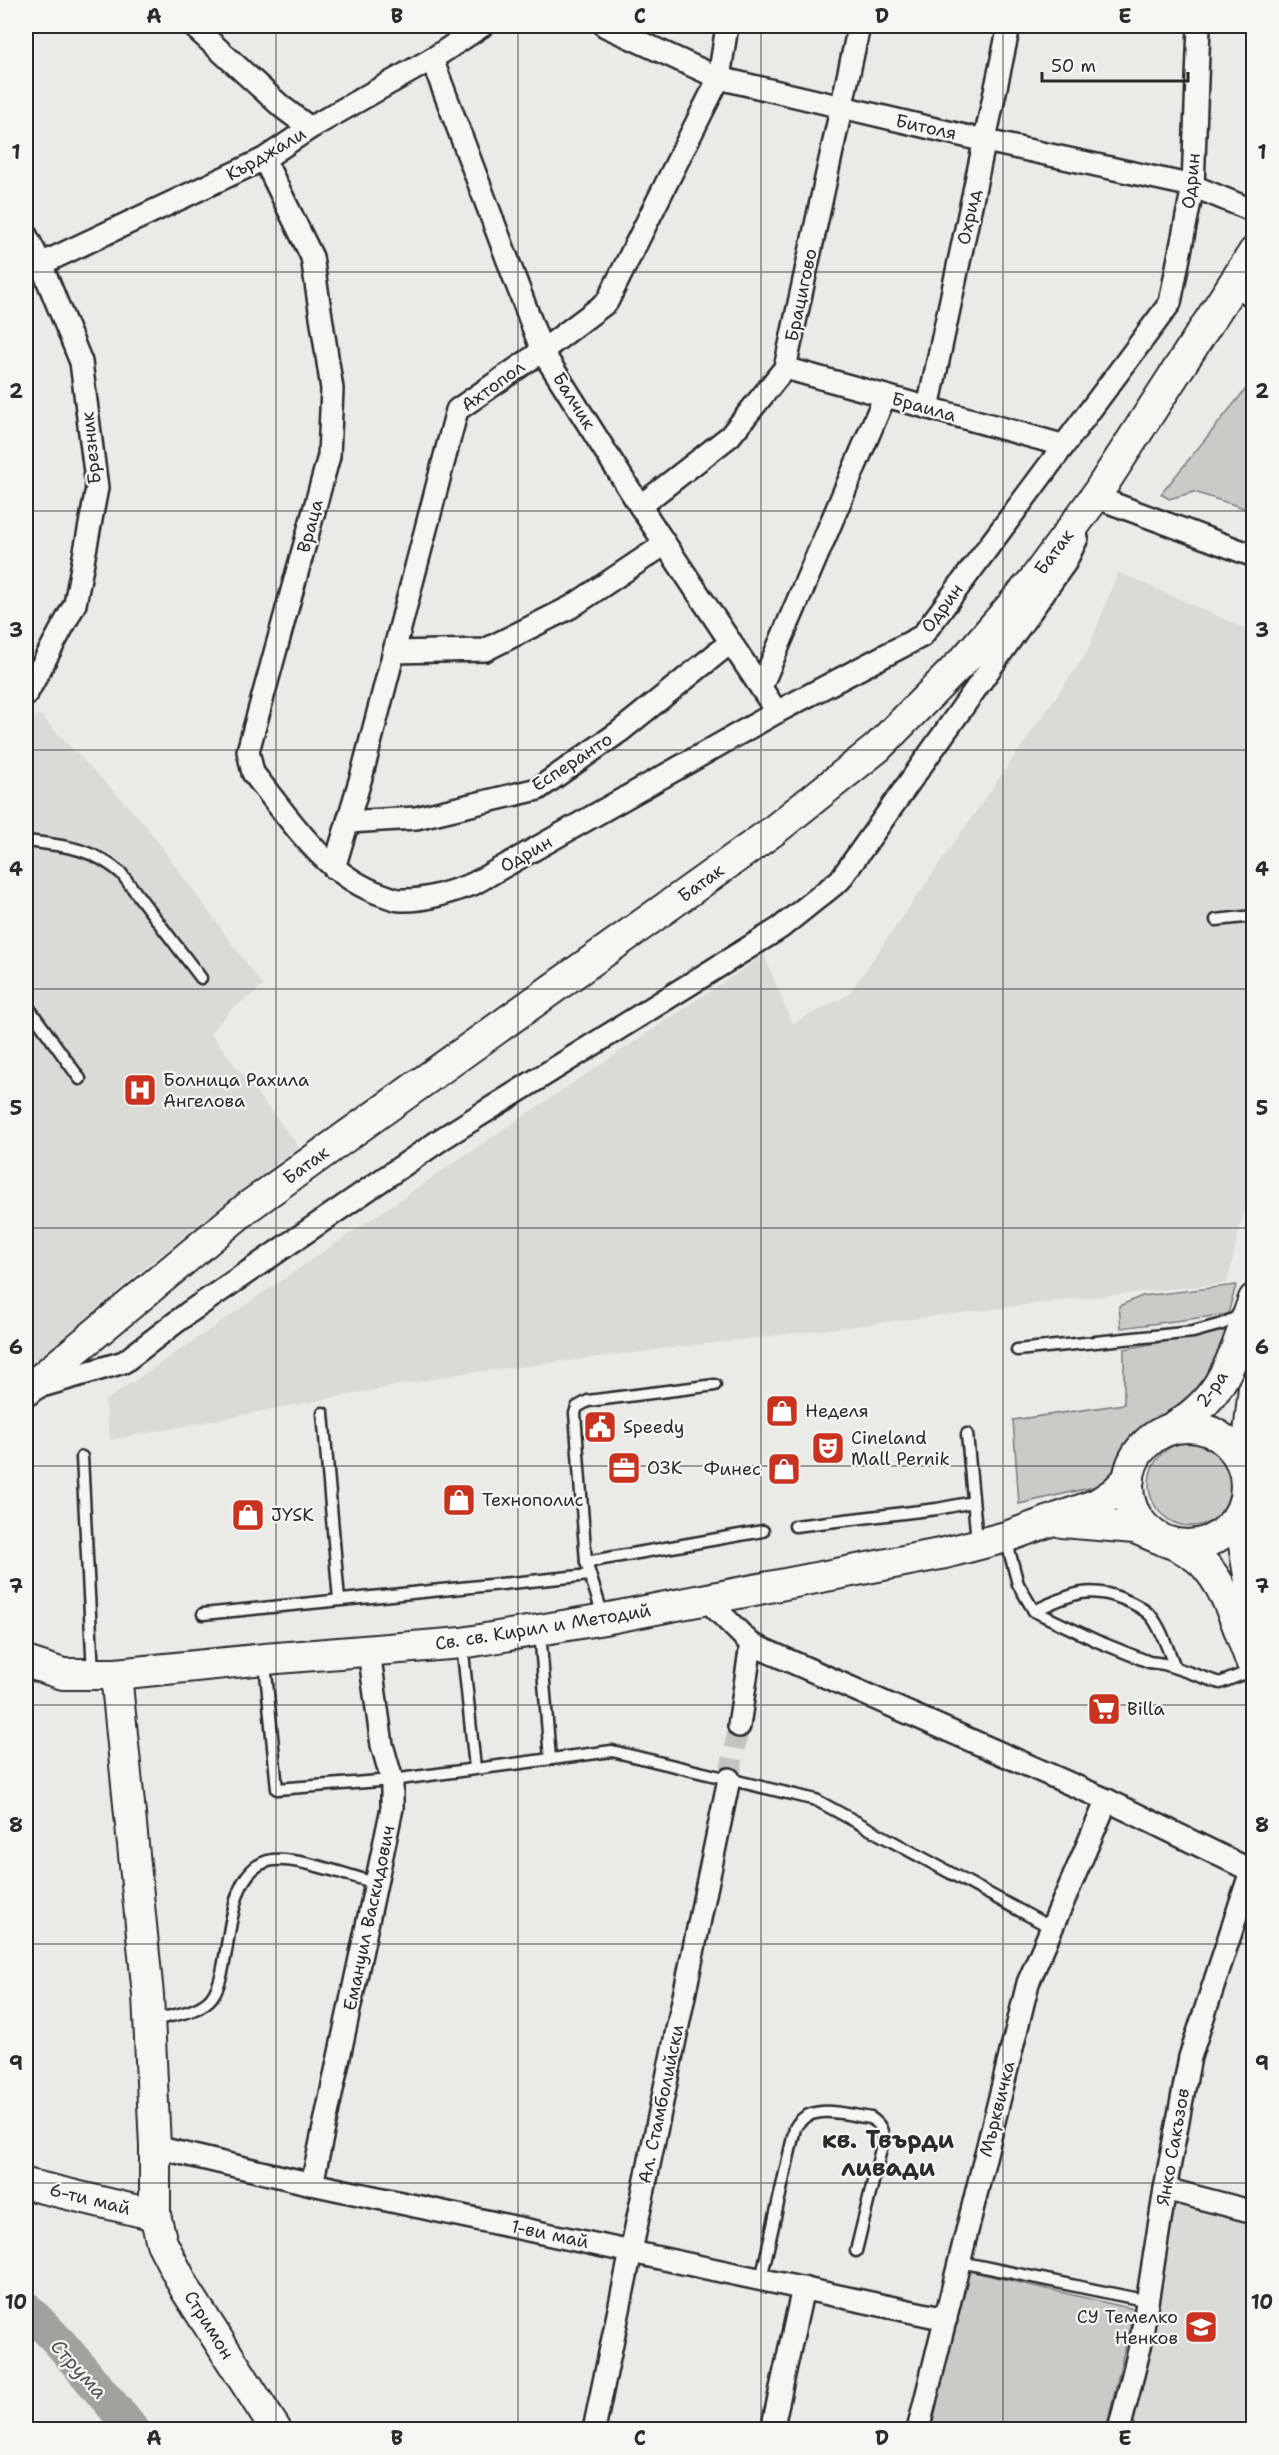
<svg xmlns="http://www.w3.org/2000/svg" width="1279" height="2455" font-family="'Shantell Sans',sans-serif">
  <rect width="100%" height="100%" fill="#eaeae6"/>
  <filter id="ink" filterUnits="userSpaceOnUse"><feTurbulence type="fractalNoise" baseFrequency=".0167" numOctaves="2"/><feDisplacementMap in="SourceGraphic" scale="12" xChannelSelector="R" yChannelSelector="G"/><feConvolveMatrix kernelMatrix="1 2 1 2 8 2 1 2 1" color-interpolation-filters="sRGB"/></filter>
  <g filter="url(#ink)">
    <!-- built -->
    <g fill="#dadad6">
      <polygon points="1118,572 1253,632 1254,1168 1227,1283 1075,1299 458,1374 110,1440 105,1401 458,1160 764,955 792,1024 848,995 1088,651"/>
      <polygon points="39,714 143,822 263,986 232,1009 210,1033 299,1147 243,1189 135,1276 26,1373 26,724"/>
      <polygon points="1175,2204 1253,2225 1253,2429 1125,2430"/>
    </g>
    <!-- green -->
    <g fill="#cacac7" stroke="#7a7a79" stroke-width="1.5">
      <polygon points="1253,380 1253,511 1194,492 1169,499 1161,494"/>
      <polygon points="1236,1285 1228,1314 1121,1328 1119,1306 1142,1296"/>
      <polygon points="1227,1330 1225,1349 1184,1412 1156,1420 1132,1441 1111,1483 1019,1504 1013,1420 1124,1404 1124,1349"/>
      <circle cx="1191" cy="1484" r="42"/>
      <polygon points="965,2270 1134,2309 1106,2429 946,2430 929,2426"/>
    </g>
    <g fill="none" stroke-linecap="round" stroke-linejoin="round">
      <!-- river -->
      <polyline stroke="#a1a19e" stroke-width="34" points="26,2308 60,2343 133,2430"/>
      <!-- street-tunnel -->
      <polyline stroke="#c4c4c1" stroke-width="21" stroke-dasharray="21 10" stroke-linecap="butt" points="729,1779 739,1726"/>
      <!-- lane casing -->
      <g stroke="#2b2b2b" stroke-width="15">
        <g id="lane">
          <polyline points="1233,291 1254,303"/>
          <path d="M 26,841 C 64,846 90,847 121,873 L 201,978"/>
          <polyline points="1216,920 1254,916"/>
          <polyline points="26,1004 80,1079"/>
          <polyline points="1017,1350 1193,1332 1222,1324 1235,1318 1240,1311"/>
          <polyline points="323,1413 339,1600"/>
          <polyline points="967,1434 977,1541"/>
          <polyline points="82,1457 93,1673"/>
          <polyline points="795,1526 937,1509 973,1502"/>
          <polyline points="1006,1539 1018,1584 1034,1611 1097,1641 1149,1662 1164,1664 1220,1683 1253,1670"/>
          <polyline points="586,1562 763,1531"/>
          <path d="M 1034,1611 C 1067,1596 1087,1584 1123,1599 C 1133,1603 1143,1608 1151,1616 C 1162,1629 1168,1651 1175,1667"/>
          <polyline points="203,1614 590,1575"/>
          <polyline points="604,1619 586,1562 575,1413 577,1407 588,1401 715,1385"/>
          <polyline points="540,1631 550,1759"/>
          <polyline points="462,1643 475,1768"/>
          <polyline points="265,1662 277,1789 392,1780 612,1751 816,1800 1050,1927"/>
          <path d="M 153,2020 C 171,2015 200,2013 212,1997 C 235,1967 220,1867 273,1860 C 299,1857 349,1876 376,1883"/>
          <polyline points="960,2262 1148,2301"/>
          <path d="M 761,2279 L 795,2128 C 809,2101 847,2115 871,2118 C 881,2125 883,2130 883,2141 L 856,2251"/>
        </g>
      </g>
      <!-- street casing -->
      <g stroke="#2b2b2b" stroke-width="26">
        <g id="street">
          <polyline points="193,26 282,107 310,128"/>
          <polyline points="605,26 719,78 986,141 1193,186 1254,211"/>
          <polyline points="432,59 542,351 640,506 777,712"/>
          <path d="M 264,159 L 312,257 L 332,389 L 329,456 L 248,751 L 253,773 C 290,819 324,875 383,895 C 389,897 395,900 401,900 C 426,901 450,892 473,884 L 777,712 L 922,636 L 1170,303 L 1193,186 L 1199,26"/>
          <polyline points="26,235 41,264 81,362 97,488 75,604 26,695"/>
          <polyline points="41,264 264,159 310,128 432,59 482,26"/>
          <polyline points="785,368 1062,445"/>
          <polyline points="928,408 1009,26"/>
          <polyline points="640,506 730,436 785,368 859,26"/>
          <polyline points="1090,509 1095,497 1254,556"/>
          <polyline points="394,652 485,650 571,607 665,544"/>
          <polyline points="761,687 885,396"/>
          <polyline points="348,822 416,818 538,789 619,732 731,642"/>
          <polyline points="334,868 362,774 457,410 542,351 607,302 719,78 727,26"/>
          <polyline points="35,1388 124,1362 188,1313 443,1138 780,928 840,880 1065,563 1077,538"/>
          <polyline points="706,1599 751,1644 1107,1800 1254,1872"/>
          <polyline points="739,1726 751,1644"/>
          <polyline points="155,2147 312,2184 946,2319"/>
          <polyline points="312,2184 392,1808 392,1780 382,1745 369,1651"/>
          <polyline points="1165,2189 1254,2212"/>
          <polyline points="594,2430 729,1779"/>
          <polyline points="772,2430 803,2288"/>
          <polyline points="918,2430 1028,1983 1107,1800"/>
          <polyline points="1119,2430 1140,2347 1165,2189 1190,2057 1251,1871"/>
        </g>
      </g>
      <!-- secondary casing -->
      <g stroke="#2b2b2b" stroke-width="34">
        <g id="secondary">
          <polyline points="26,1391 249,1206 773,831 877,748 967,657 1034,580 1095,497 1254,252"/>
          <circle cx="1187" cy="1486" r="59"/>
          <path d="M 1168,1430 C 1225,1400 1233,1356 1254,1299"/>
          <polyline points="1245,1472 1254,1387"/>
          <polyline points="1239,1515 1254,1605"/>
          <polyline points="1062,1522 1135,1528 1156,1537"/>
          <path d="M 1174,1544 C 1184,1549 1194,1554 1202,1562 C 1229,1589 1239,1633 1254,1668"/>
          <polyline points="26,1662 63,1674 116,1674 265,1659 462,1643 604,1619 945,1553 1006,1537 1097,1504 1114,1493 1129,1478"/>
          <polyline points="116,1674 148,1995 155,2147 155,2215 162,2243 186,2290 276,2430"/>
          <polyline points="26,2184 155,2215"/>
        </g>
      </g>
      <!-- lane -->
      <use href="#lane" stroke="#f6f6f2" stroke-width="10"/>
      <!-- street -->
      <use href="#street" stroke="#f6f6f2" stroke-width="21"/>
      <!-- secondary -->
      <use href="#secondary" stroke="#f6f6f2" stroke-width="30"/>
    </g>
  </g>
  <!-- grid -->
  <path fill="none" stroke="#2b2b2b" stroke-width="1.5" stroke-opacity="0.55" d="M 276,26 L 276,2430M 518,26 L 518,2430M 761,26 L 761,2430M 1003,26 L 1003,2430M 26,272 L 1254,272M 26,511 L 1254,511M 26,750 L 1254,750M 26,989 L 1254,989M 26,1228 L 1254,1228M 26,1466 L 1254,1466M 26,1705 L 1254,1705M 26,1944 L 1254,1944M 26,2183 L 1254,2183"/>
  <!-- icons -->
  <defs>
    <g id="hospital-square" transform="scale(1.725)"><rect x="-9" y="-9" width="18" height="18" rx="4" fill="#c8321e" stroke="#f6f6f2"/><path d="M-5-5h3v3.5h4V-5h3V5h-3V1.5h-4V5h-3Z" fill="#fff"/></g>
    <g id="shop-square" transform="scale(1.725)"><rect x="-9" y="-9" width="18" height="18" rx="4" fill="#c8321e" stroke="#f6f6f2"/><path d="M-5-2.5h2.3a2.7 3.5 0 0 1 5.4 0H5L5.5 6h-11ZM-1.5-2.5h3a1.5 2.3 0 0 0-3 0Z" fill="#fff"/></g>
    <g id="civic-square" transform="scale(1.725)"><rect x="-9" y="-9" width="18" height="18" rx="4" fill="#c8321e" stroke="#f6f6f2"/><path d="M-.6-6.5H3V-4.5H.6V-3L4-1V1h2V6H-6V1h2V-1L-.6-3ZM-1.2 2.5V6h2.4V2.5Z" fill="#fff"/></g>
    <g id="theatre-square" transform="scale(1.725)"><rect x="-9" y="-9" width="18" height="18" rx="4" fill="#c8321e" stroke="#f6f6f2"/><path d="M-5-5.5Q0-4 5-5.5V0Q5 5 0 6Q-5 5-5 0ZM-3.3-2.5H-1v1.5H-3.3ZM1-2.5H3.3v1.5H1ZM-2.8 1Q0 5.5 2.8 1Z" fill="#fff"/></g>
    <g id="office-square" transform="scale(1.725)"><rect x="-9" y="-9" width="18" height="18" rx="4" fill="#c8321e" stroke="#f6f6f2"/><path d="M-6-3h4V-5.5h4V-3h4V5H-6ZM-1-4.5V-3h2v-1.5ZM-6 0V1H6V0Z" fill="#fff"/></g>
    <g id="supermarket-square" transform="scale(1.725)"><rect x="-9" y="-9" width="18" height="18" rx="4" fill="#c8321e" stroke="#f6f6f2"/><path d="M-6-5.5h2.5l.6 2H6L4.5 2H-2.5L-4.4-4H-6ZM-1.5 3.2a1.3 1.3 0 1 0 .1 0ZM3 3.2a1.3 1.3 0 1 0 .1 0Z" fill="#fff"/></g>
    <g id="school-square" transform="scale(1.725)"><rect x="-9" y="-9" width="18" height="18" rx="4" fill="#c8321e" stroke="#f6f6f2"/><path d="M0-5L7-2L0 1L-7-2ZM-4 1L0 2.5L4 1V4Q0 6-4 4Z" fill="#fff"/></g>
  </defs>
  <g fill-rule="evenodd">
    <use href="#hospital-square" x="140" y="1090"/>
    <use href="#shop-square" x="782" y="1411"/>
    <use href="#civic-square" x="600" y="1427"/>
    <use href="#theatre-square" x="828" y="1448"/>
    <use href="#office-square" x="624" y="1468"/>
    <use href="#shop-square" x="784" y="1469"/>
    <use href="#shop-square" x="459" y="1500"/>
    <use href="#shop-square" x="248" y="1515"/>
    <use href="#supermarket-square" x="1104" y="1709"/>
    <use href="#school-square" x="1201" y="2327"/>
  </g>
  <g text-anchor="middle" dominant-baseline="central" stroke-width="4.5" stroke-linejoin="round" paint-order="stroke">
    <!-- street labels -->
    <g font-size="18" fill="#2b2b2b" stroke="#f6f6f2">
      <text transform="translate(926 127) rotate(13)">Битоля</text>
      <text transform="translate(266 154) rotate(-30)">Кърджали</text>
      <text transform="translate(1191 181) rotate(-84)">Одрин</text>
      <text transform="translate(969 217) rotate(-78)">Охрид</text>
      <text transform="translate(801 295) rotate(-78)">Брацигово</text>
      <text transform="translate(493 386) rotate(-36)">Ахтопол</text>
      <text transform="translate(574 401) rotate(58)">Балчик</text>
      <text transform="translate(924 407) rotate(16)">Браила</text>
      <text transform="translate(91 448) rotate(-96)">Брезник</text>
      <text transform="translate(310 526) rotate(-75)">Враца</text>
      <text transform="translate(1054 552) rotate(-53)">Батак</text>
      <text transform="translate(942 608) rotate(-53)">Одрин</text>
      <text transform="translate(572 762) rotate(-33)">Есперанто</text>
      <text transform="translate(526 854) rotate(-29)">Одрин</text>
      <text transform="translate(701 883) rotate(-36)">Батак</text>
      <text transform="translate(306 1165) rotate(-36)">Батак</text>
      <text transform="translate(1212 1389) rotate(-54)">2-ра</text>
      <text transform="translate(543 1627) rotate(-9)">Св. св. Кирил и Методий</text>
      <text transform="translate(369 1918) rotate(-78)">Емануил Васкидович</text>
      <text transform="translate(661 2104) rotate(-78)">Ал. Стамболийски</text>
      <text transform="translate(997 2109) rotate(-76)">Мърквичка</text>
      <text transform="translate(1173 2147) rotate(-80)">Янко Сакъзов</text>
      <text transform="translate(90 2199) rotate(14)">6-ти май</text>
      <text transform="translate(550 2234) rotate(12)">1-ви май</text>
      <text transform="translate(209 2325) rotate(58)">Стримон</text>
    </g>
    <!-- poi labels -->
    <g font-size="18" fill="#2b2b2b" stroke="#f6f6f2" text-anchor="start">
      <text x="163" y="1080">Болница Рахила<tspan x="163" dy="21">Ангелова</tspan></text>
      <text x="805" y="1411">Неделя</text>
      <text x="623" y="1427">Speedy</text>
      <text x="851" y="1438">Cineland<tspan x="851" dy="21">Mall Pernik</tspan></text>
      <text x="647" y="1468">ОЗК</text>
      <text x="761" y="1469" text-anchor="end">Финес</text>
      <text x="482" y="1500">Технополис</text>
      <text x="271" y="1515">JYSK</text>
      <text x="1127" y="1709">Billa</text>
      <text x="1178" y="2317" text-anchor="end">СУ Темелко<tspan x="1178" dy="21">Ненков</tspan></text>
    </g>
    <!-- water labels -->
    <g font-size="20" font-style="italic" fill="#545453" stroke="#f6f6f2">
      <text transform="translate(79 2369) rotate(48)">Струма</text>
    </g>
    <!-- district labels -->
    <g font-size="24" font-weight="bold" fill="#2b2b2b" stroke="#f6f6f2">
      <text x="888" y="2140">кв. Твърди<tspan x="888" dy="28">ливади</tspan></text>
    </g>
  </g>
  <!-- margin -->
  <rect width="1279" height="2455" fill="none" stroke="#f6f6f2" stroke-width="66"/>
  <!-- scale -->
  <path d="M1042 72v9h146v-9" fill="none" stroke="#2b2b2b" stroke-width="3"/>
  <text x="1051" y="72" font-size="18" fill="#2b2b2b" stroke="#f6f6f2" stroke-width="4.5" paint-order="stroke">50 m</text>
  <rect x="33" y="33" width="1213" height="2389" fill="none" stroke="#2b2b2b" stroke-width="2"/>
  <g font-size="20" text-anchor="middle" font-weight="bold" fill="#2b2b2b">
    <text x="154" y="23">A</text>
    <text x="397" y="23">B</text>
    <text x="640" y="23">C</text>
    <text x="882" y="23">D</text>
    <text x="1125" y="23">E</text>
    <text x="16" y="159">1</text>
    <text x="1262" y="159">1</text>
    <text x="16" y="398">2</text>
    <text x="1262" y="398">2</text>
    <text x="16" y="637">3</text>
    <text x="1262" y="637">3</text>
    <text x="16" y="876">4</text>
    <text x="1262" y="876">4</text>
    <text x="16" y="1115">5</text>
    <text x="1262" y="1115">5</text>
    <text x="16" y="1354">6</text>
    <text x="1262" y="1354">6</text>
    <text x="16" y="1593">7</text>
    <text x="1262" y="1593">7</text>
    <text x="16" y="1832">8</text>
    <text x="1262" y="1832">8</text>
    <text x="16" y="2070">9</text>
    <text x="1262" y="2070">9</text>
    <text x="16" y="2309">10</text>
    <text x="1262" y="2309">10</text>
    <text x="154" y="2445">A</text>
    <text x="397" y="2445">B</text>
    <text x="640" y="2445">C</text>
    <text x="882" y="2445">D</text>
    <text x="1125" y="2445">E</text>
  </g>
</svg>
